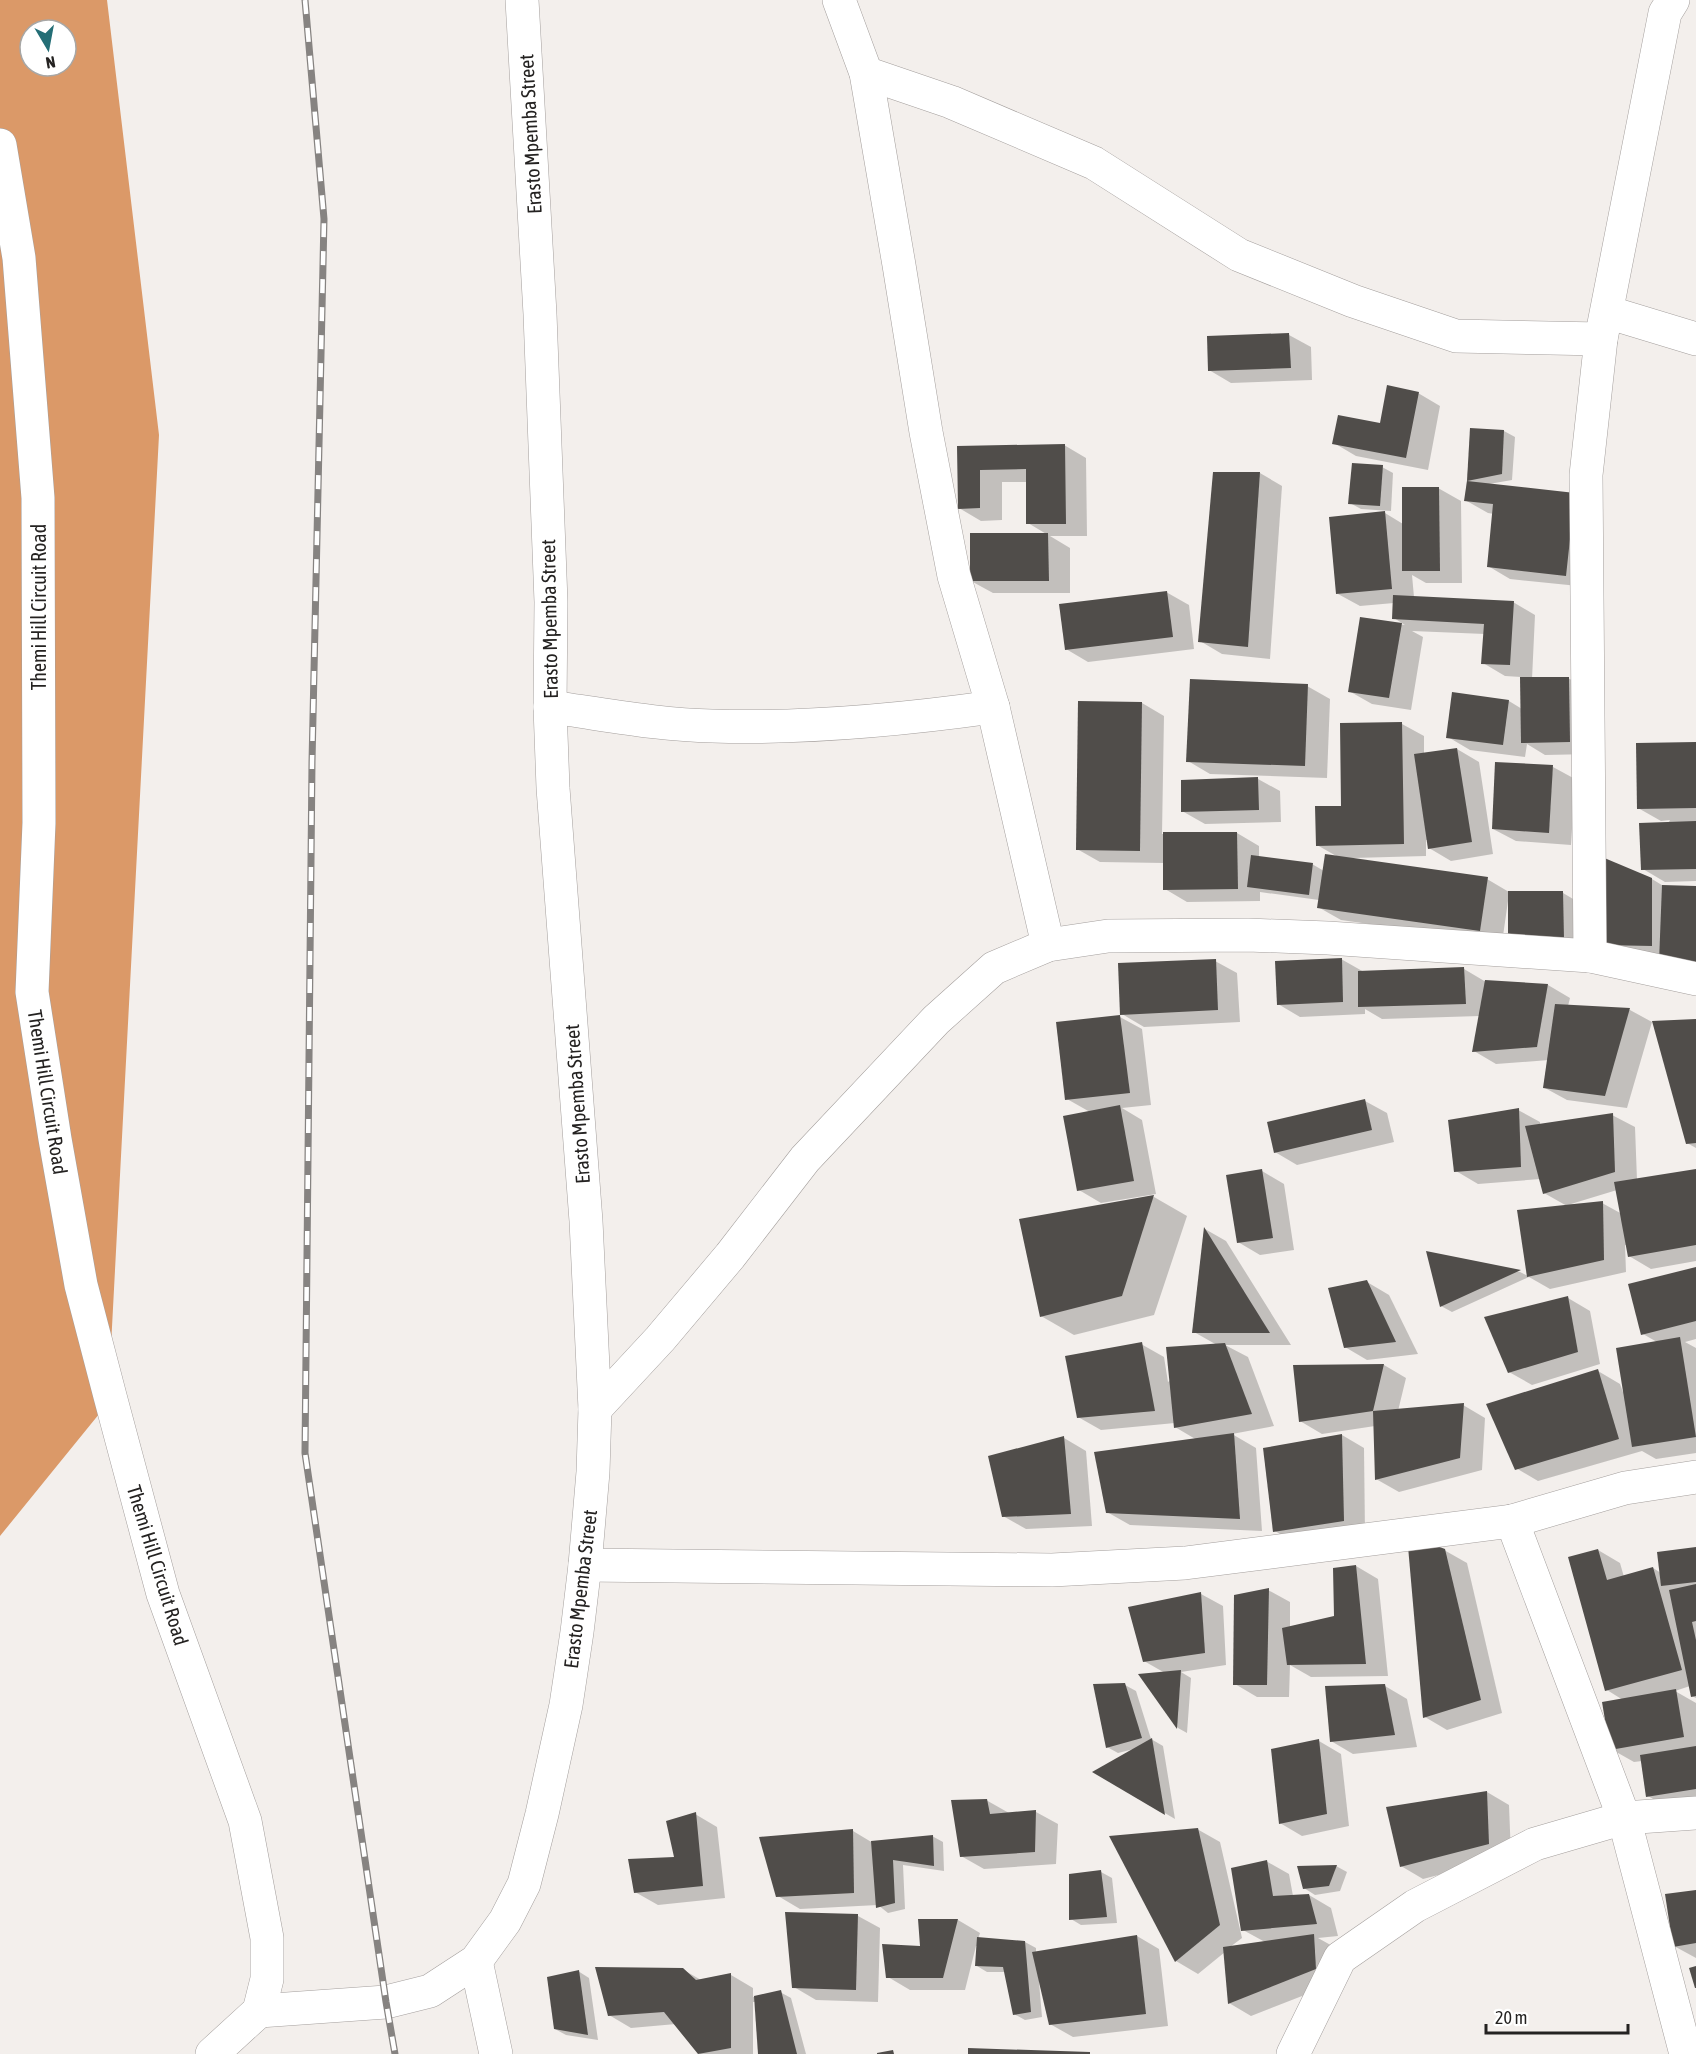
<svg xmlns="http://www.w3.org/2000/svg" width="1696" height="2054" font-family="'Asap Condensed',sans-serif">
  <rect width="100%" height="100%" fill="#f3efec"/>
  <!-- forest -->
  <path fill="#db9968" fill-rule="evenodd" d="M 0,0 L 107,0 L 159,435 L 108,1403 L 0,1536 ZM 30,30 L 66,30 L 66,66 L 30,66 Z"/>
  <!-- shadow -->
  <g fill="#0003" fill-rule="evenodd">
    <polygon points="1289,335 1311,347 1312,380 1231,383 1209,370"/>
    <polygon points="1418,393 1440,406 1428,470 1356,456 1334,443 1381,424"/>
    <polygon points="1472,429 1504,431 1515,437 1512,480 1489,484 1574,495 1588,587 1510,579 1488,566 1494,514 1488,513 1465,500"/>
    <polygon points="1064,445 1086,458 1087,536 1050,536 1070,548 1070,593 993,593 971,581 1048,535 1028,523 1027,482 1002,482 1002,520 981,521 959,508 959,448"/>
    <polygon points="1382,467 1393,473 1391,511 1361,509 1350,503"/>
    <polygon points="1260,473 1282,486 1270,659 1222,654 1200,641"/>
    <polygon points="1438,488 1461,501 1462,583 1426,583 1412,575 1414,597 1513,602 1535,615 1532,679 1568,678 1591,691 1592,754 1545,755 1527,744 1525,757 1470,750 1448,737 1509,701 1522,709 1521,677 1505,676 1483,663 1485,634 1412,631 1423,637 1411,710 1372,704 1349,691 1361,618 1405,625 1394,618 1394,603 1360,606 1338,594 1385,513 1403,524"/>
    <polygon points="1166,592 1189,605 1194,649 1088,662 1066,649"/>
    <polygon points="1307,686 1330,699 1327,778 1210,774 1188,761"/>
    <polygon points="1142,703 1164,716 1162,834 1237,833 1259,846 1259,858 1312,864 1324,871 1338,857 1317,845 1402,724 1424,736 1424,754 1457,749 1479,762 1493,854 1451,861 1429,848 1428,840 1426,840 1426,856 1353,858 1352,860 1487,879 1509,892 1563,893 1585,906 1585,951 1532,951 1510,901 1508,901 1502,943 1341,920 1318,907 1319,900 1260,892 1260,901 1187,902 1165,889 1164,863 1100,862 1077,849"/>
    <polygon points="1696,744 1696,881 1665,882 1643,869 1670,820 1661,821 1638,808"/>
    <polygon points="1553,767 1575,779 1571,845 1516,841 1493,829"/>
    <polygon points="1258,779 1280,791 1281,822 1205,824 1182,811"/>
    <polygon points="1652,879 1665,887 1696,887 1696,975 1603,944"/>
    <polygon points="1341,959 1364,972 1464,969 1486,982 1548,985 1570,998 1568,1006 1630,1010 1652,1022 1627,1108 1567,1100 1545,1088 1549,1060 1496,1064 1474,1051 1480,1016 1382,1019 1365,1009 1365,1014 1300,1017 1278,1004"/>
    <polygon points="1215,961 1237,973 1240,1022 1144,1027 1122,1014"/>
    <polygon points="1120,1017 1142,1029 1151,1105 1122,1108 1142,1120 1156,1194 1101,1203 1079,1190 1090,1112 1067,1099"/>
    <polygon points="1696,1021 1696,1148 1687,1143"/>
    <polygon points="1365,1101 1387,1113 1394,1142 1297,1165 1275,1152"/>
    <path d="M 1518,1110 L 1540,1122 L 1540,1125 L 1612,1115 L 1635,1127 L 1637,1180 L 1696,1170 L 1696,1261 L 1651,1269 L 1629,1256 L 1627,1245 L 1625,1245 L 1626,1272 L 1550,1289 L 1529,1277 L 1452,1312 L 1441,1306 L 1428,1253 L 1520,1272 L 1528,1276 L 1567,1206 L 1544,1193 L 1540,1179 L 1478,1184 L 1456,1171 ZM 1617,1190 L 1622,1214 L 1602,1203 L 1571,1204 Z"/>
    <polygon points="1262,1171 1284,1184 1294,1250 1260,1255 1238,1242"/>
    <polygon points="1154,1197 1187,1216 1154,1315 1074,1335 1041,1316 1021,1220"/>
    <polygon points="1205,1229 1226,1241 1291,1345 1225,1345 1248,1357 1274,1426 1232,1434 1256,1448 1262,1531 1130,1525 1107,1512 1197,1440 1175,1427 1175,1423 1101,1430 1078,1417 1141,1344 1164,1357 1168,1382 1217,1345 1194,1332"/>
    <polygon points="1696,1268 1696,1339 1685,1342 1696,1348 1696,1453 1656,1459 1642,1451 1538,1481 1516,1468 1598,1371 1620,1384 1623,1392 1625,1391 1657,1342 1643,1334"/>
    <polygon points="1367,1282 1389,1295 1418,1354 1367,1360 1345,1347"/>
    <polygon points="1568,1298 1590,1311 1600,1364 1532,1385 1509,1372"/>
    <polygon points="1384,1365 1406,1378 1398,1411 1463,1405 1485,1418 1482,1470 1399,1492 1376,1479 1375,1426 1322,1434 1300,1421 1294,1366"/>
    <polygon points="1342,1435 1364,1448 1365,1533 1297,1544 1275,1531"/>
    <polygon points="1064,1438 1086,1451 1092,1526 1026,1529 1003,1516"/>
    <polygon points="1696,1549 1696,1698 1692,1696 1690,1686 1675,1691 1696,1703 1696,1805 1670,1809 1648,1796 1642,1761 1634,1762 1611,1749 1623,1700 1607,1690 1598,1550 1620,1563 1624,1577 1653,1568 1661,1573"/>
    <polygon points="1444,1550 1467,1563 1502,1713 1447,1730 1425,1717"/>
    <polygon points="1356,1566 1378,1579 1388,1676 1311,1677 1290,1665 1289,1697 1257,1697 1235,1684 1268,1590 1290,1602 1290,1628 1335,1617"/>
    <polygon points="1201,1594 1223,1606 1226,1665 1181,1672 1191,1678 1187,1733 1178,1728 1141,1676 1165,1673 1144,1661"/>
    <polygon points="1125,1685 1136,1691 1151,1739 1163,1746 1175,1819 1095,1772 1134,1749 1118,1753 1107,1747"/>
    <polygon points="1385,1686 1407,1699 1417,1747 1353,1754 1331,1741"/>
    <polygon points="1319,1741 1341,1754 1349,1826 1302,1836 1280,1823"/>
    <polygon points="1487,1792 1509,1805 1511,1856 1423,1879 1401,1866"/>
    <polygon points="986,1800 1009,1813 1036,1812 1058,1824 1056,1864 984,1869 961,1856"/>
    <polygon points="695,1814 717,1827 725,1898 658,1905 635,1892 675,1859"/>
    <polygon points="1197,1829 1220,1842 1242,1938 1230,1947 1265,1942 1243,1930 1266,1861 1289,1874 1293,1896 1309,1895 1331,1908 1338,1936 1318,1938 1336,1948 1338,1982 1251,2016 1229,2003 1225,1952 1198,1974 1176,1961"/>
    <polygon points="853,1831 873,1843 932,1836 943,1842 944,1871 903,1865 905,1909 888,1913 878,1905 800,1909 778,1896"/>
    <polygon points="1336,1866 1347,1872 1340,1891 1315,1895 1304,1888"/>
    <polygon points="1101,1872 1112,1878 1117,1923 1081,1925 1071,1919"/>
    <polygon points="1696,1892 1696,1958 1674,1946"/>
    <polygon points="858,1916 880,1928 878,2002 816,2000 794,1987"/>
    <polygon points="958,1920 980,1933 978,1939 1025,1942 1036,1948 1036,1952 1137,1936 1159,1949 1168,2026 1073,2037 1050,2024 1040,1982 1039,1982 1042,2017 1025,2020 1014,2014 1006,1972 987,1972 977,1966 978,1946 976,1946 965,1990 910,1990 888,1977"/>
    <polygon points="682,1969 701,1980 731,1975 753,1988 753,1997 780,1992 791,1998 806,2054 759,2054 755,2002 753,2002 753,2054 700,2054 676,2024 631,2028 609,2015"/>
    <polygon points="578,1971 589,1978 598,2040 566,2035 555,2029"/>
  </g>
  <!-- building -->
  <g fill="#504d4a">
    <polygon points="1289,333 1291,368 1208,371 1207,336"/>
    <polygon points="1387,385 1419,392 1406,458 1332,444 1338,415 1380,423"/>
    <polygon points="1470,428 1504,430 1502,474 1467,481"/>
    <polygon points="1065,444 1066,524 1026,524 1026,469 980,470 980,508 958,509 957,446"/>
    <polygon points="1352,463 1383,465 1380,506 1348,504"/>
    <polygon points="1213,472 1260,472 1248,647 1198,642"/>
    <polygon points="1467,481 1575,493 1566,576 1487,567 1493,504 1464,501"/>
    <polygon points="1402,487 1439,487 1440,571 1402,571"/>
    <polygon points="1385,511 1392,589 1336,594 1329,517"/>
    <polygon points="970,533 1048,533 1049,581 970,581"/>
    <polygon points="1167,591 1173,637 1065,650 1059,604"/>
    <polygon points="1393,595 1514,601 1510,665 1481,664 1484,624 1392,619"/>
    <polygon points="1360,617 1402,623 1389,698 1348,692"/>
    <polygon points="1520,677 1569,677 1570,742 1521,743"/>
    <polygon points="1190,679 1308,684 1305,766 1186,762"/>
    <polygon points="1452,692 1509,700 1503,745 1446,738"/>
    <polygon points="1078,701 1142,702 1140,851 1076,850"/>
    <polygon points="1402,722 1404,844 1316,846 1315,806 1341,806 1340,723"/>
    <polygon points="1696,742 1696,808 1637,809 1636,743"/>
    <polygon points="1457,748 1472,842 1428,849 1414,754"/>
    <polygon points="1495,762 1553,765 1549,833 1492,829"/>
    <polygon points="1258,777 1259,810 1181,812 1181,780"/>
    <polygon points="1696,821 1696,869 1641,870 1639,823"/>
    <polygon points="1163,832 1237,832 1238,889 1163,890"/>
    <polygon points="1325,854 1488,877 1480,931 1317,908"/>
    <polygon points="1251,855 1313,863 1309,895 1247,887"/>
    <polygon points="1602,857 1652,878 1652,946 1602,945"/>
    <polygon points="1662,885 1696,886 1696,963 1659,962"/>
    <polygon points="1508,891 1563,891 1564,939 1508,939"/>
    <polygon points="1342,958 1343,1002 1277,1005 1275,961"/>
    <polygon points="1216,959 1218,1010 1120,1015 1118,963"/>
    <polygon points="1464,967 1466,1004 1358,1007 1358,971"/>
    <polygon points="1485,980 1548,984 1537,1047 1472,1052"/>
    <polygon points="1555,1004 1630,1008 1605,1096 1543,1088"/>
    <polygon points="1120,1015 1130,1093 1065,1100 1056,1022"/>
    <polygon points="1696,1019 1696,1143 1686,1144 1652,1021"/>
    <polygon points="1365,1099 1372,1130 1274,1153 1267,1122"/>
    <polygon points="1120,1105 1134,1181 1077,1191 1063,1116"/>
    <polygon points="1519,1108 1521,1167 1454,1172 1448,1120"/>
    <polygon points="1613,1113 1615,1172 1543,1194 1525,1126"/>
    <polygon points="1262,1169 1273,1238 1237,1243 1226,1175"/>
    <polygon points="1696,1169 1696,1245 1628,1257 1614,1182"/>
    <polygon points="1154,1195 1122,1296 1040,1317 1019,1219"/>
    <polygon points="1603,1201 1604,1260 1527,1277 1517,1210"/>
    <polygon points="1204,1227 1270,1333 1192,1333"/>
    <polygon points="1426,1251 1521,1270 1440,1307"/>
    <polygon points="1696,1267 1696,1321 1641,1335 1628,1284"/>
    <polygon points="1367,1280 1396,1342 1344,1348 1328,1288"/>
    <polygon points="1568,1296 1578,1352 1508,1373 1484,1317"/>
    <polygon points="1680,1337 1696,1437 1632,1447 1616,1348"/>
    <polygon points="1142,1342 1155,1411 1077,1418 1065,1356"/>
    <polygon points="1225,1343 1252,1414 1174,1428 1166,1347"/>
    <polygon points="1384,1364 1373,1411 1464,1403 1460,1458 1375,1480 1373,1411 1299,1422 1293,1365"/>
    <polygon points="1598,1369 1619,1439 1515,1470 1486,1404"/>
    <polygon points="1234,1433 1240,1519 1106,1513 1094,1452"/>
    <polygon points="1342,1434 1344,1521 1273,1532 1263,1448"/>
    <polygon points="1064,1436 1071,1514 1002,1517 988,1456"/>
    <polygon points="1407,1535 1445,1549 1481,1700 1423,1718"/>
    <polygon points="1696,1547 1696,1582 1661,1586 1657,1552"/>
    <polygon points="1598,1549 1607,1580 1653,1567 1682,1670 1605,1691 1568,1557"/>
    <polygon points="1356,1565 1366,1664 1287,1665 1282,1628 1334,1616 1333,1568"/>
    <polygon points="1696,1584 1696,1621 1692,1622 1696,1640 1696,1696 1691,1697 1669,1590"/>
    <polygon points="1269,1588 1267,1685 1233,1685 1234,1595"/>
    <polygon points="1201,1592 1205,1653 1143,1662 1128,1607"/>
    <polygon points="1181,1670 1177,1729 1138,1674"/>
    <polygon points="1125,1683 1142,1738 1106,1748 1093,1684"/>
    <polygon points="1385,1684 1395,1735 1330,1742 1325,1686"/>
    <polygon points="1676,1689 1684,1737 1610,1750 1602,1702"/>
    <polygon points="1152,1738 1165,1815 1092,1772"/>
    <polygon points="1319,1739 1327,1814 1279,1824 1271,1749"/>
    <polygon points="1696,1746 1696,1789 1646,1797 1640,1755"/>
    <polygon points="1487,1791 1489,1844 1400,1867 1386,1807"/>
    <polygon points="987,1799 990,1814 1036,1810 1035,1852 960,1857 951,1800"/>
    <polygon points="696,1812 703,1886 634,1893 628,1859 674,1857 666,1821"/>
    <polygon points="1198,1828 1220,1925 1175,1962 1109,1836"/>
    <polygon points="853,1829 854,1893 776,1897 759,1837"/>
    <polygon points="933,1835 934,1866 893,1860 895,1903 876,1908 871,1841"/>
    <polygon points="1267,1860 1273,1896 1309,1894 1317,1924 1241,1931 1231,1868"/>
    <polygon points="1337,1865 1329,1886 1303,1889 1297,1866"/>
    <polygon points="1101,1870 1107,1917 1069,1920 1069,1874"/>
    <polygon points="1696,1890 1696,1943 1673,1947 1665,1894"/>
    <polygon points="785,1912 858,1914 856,1990 792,1988"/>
    <polygon points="918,1919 958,1919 943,1978 886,1978 882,1944 920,1946"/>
    <polygon points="1314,1934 1316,1969 1228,2004 1223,1947"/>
    <polygon points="1137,1935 1146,2014 1049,2025 1032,1952"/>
    <polygon points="977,1937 1025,1941 1031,2012 1013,2015 1003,1967 975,1966"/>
    <polygon points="1696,1966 1696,1988 1695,1988 1689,1968"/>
    <polygon points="595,1967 683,1968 696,1980 731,1973 731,2048 698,2054 664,2012 608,2016"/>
    <polygon points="579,1970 588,2035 554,2029 547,1977"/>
    <polygon points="781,1990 797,2054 758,2054 754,1996"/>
    <polygon points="968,2048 1090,2052 1090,2054 968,2054"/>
    <polygon points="893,2050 894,2054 877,2054 877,2053"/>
  </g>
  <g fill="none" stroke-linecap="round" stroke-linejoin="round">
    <!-- minor casing -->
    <g stroke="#a49f9d" stroke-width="34">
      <g id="minor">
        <polyline points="839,0 866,73 899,265 926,432 954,576 993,707 1048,945"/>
        <polyline points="866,73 951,102 1094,163 1239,255 1353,301 1456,336 1601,339"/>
        <polyline points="0,145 19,258 38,498 39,823 32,992 55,1139 81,1285 110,1396 163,1594 245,1821 267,1938 267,1979 259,2011"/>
        <polyline points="1607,312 1696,339"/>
        <path d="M 550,707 C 603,714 658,725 712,726 C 807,729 900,720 993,707"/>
        <polyline points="1590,956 1586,475 1601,339 1665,13 1673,0"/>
        <polyline points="595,1409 660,1339 730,1256 805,1159 936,1020 994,968 1048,945 1108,936 1248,935 1328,938 1590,956 1696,979"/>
        <polyline points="1512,1521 1624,1818 1686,2054"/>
        <polyline points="585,1565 1052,1570 1185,1563 1512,1521 1625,1488 1696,1477"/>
        <polyline points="476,1961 496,2054"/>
        <polyline points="259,2011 386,2002 430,1991 476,1961 505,1921 524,1884 542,1814 566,1705 577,1632 585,1565 593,1472 595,1409 586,1221 553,788 550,707 551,602 540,314 522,0"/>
        <polyline points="212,2054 259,2011"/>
        <polyline points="1293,2054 1340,1958 1415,1906 1535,1844 1624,1818 1696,1813"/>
      </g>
    </g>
    <!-- minor -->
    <use href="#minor" stroke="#fff" stroke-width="33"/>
    <!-- rail casing -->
    <g stroke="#868381" stroke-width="7">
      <polyline id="rail" points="305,0 324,219 312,762 305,1453 386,2002 395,2054"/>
    </g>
    <!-- rail -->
    <use href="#rail" stroke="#fff" stroke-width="4.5" stroke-dasharray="14" stroke-linecap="butt"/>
  </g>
  <g text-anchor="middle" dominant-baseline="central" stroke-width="6" stroke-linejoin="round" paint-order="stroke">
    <!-- street labels -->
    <g font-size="20" fill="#242221" stroke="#fff">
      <text transform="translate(530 134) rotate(-93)">Erasto Mpemba Street</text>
      <text transform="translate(38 607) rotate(-90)">Themi Hill Circuit Road</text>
      <text transform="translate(549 619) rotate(-91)">Erasto Mpemba Street</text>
      <text transform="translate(48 1092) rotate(81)">Themi Hill Circuit Road</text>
      <text transform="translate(577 1104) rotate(-94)">Erasto Mpemba Street</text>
      <text transform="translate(158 1565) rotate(73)">Themi Hill Circuit Road</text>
      <text transform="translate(580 1589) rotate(-83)">Erasto Mpemba Street</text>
    </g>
  </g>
  <!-- north arrow -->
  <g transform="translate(48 48) rotate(170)"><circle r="28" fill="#ffffff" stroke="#a7a7a6" stroke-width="1.5"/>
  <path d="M0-4.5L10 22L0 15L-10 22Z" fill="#246e76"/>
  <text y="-9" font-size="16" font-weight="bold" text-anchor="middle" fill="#242221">N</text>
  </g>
  <!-- scale -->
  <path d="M1486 2024v9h142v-9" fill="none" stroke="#242221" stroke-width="3"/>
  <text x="1495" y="2024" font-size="18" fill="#242221" stroke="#ffffff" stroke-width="4.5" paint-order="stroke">20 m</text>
</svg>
